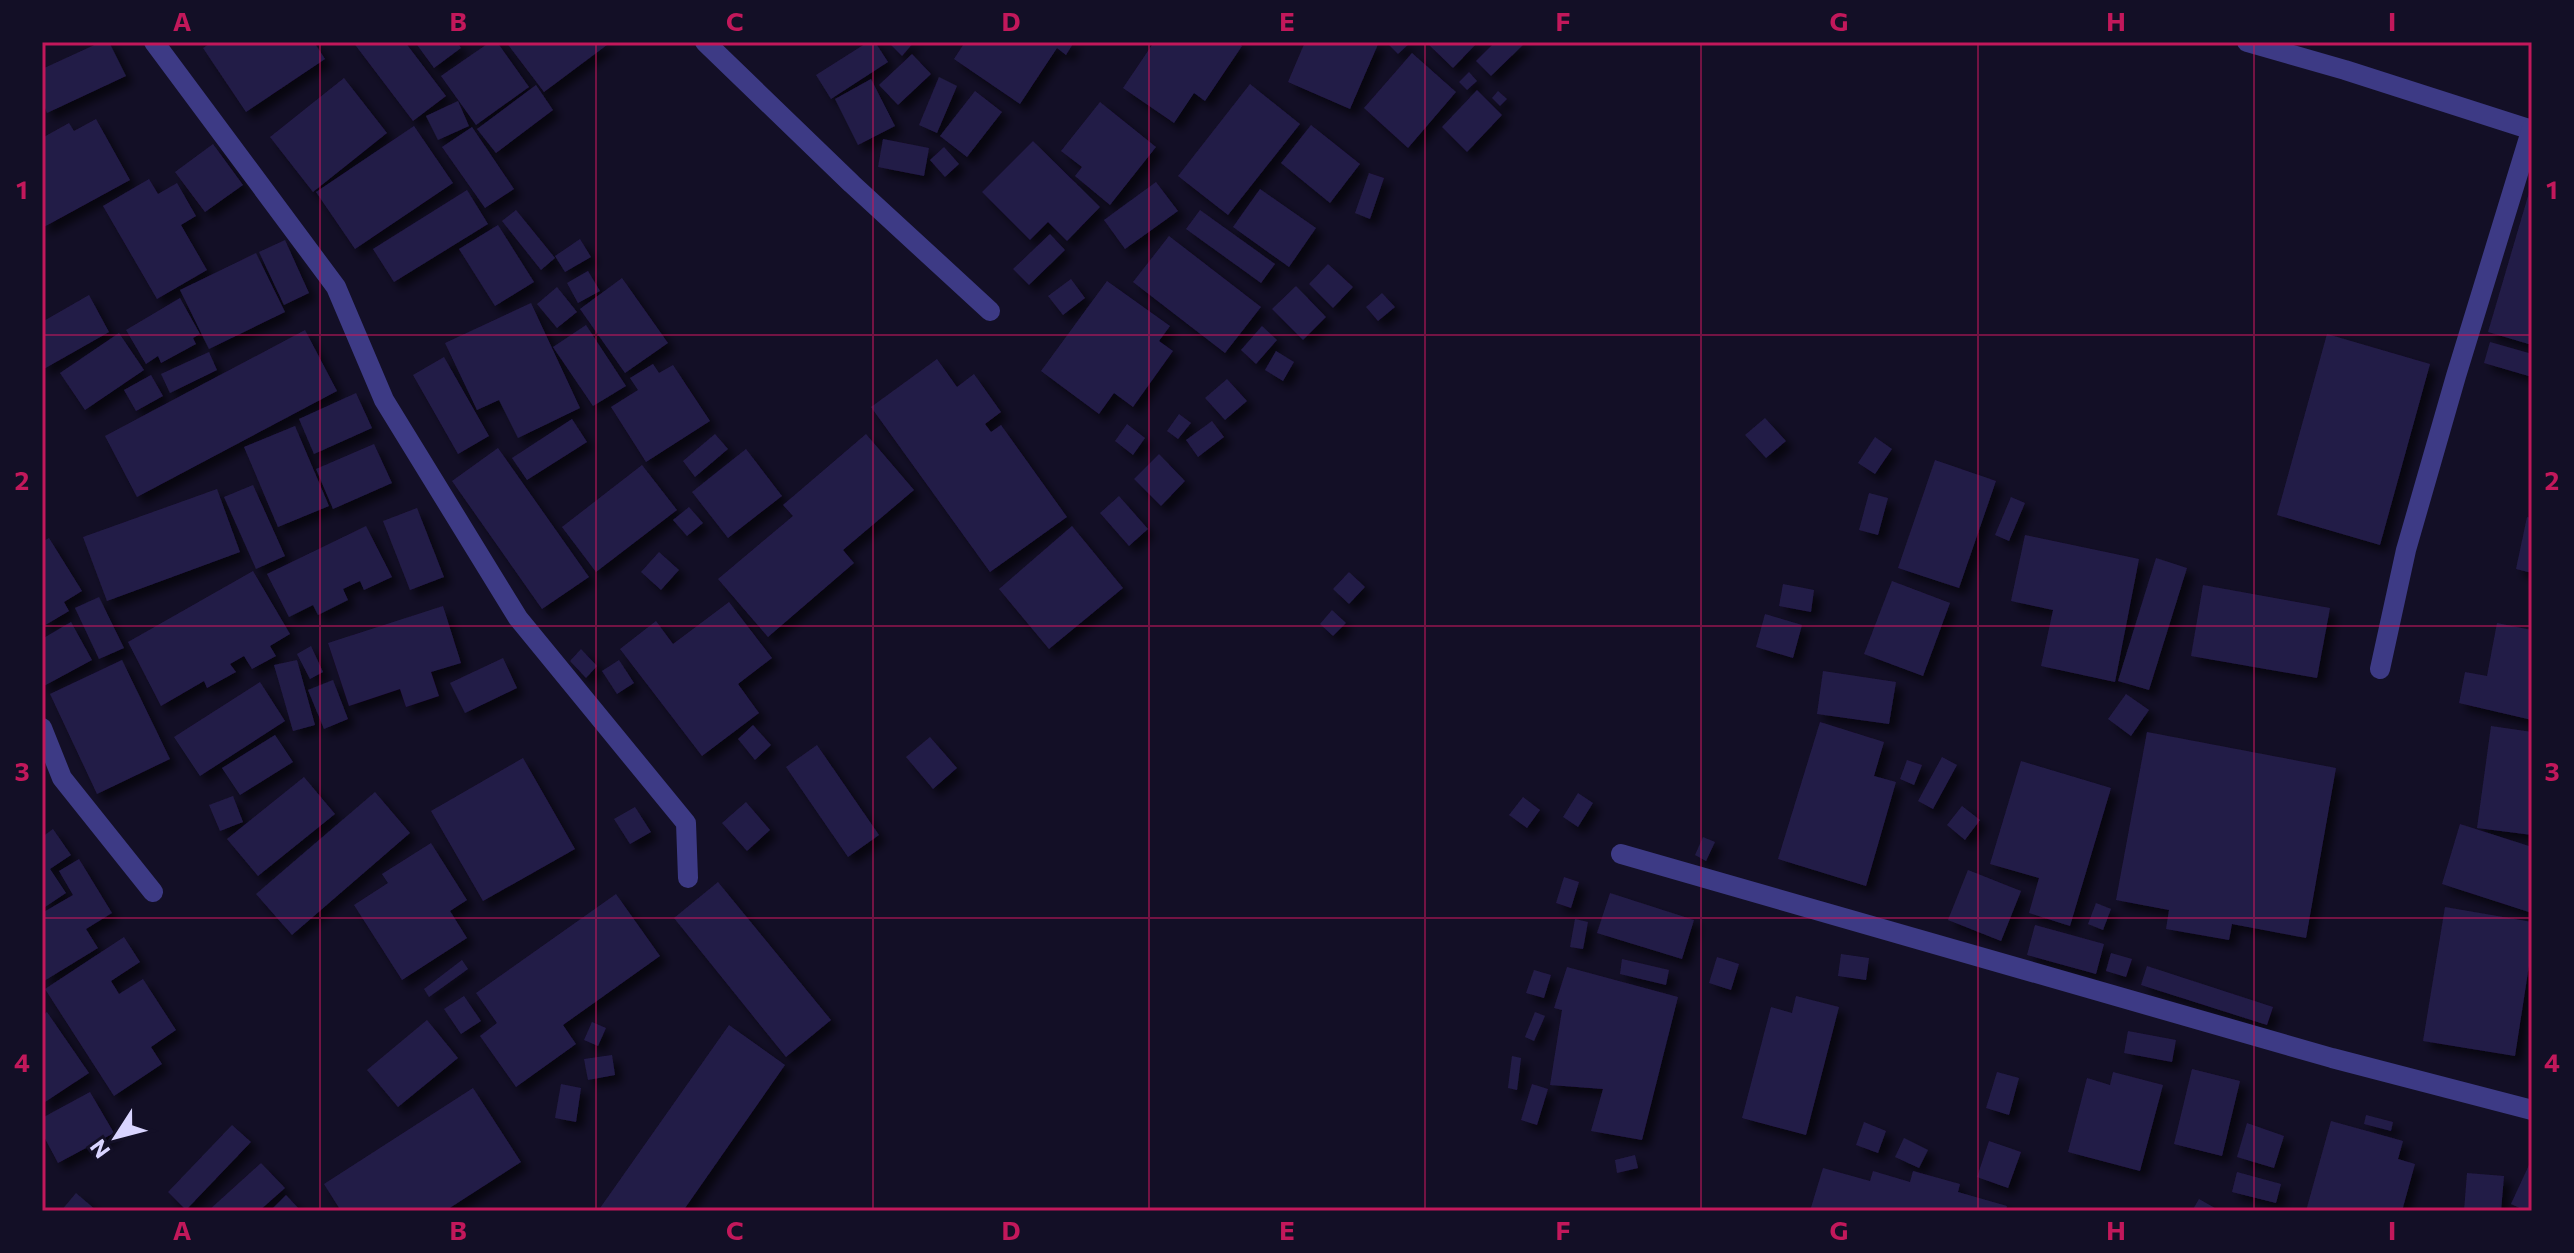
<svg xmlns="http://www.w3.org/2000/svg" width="2574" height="1253" font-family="Commissioner,sans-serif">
  <defs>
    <filter id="shadow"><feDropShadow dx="7" dy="7" stdDeviation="4" flood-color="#0009"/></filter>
  </defs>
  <rect width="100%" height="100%" fill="#130f26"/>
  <!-- building -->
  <g fill="#241b47" filter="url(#shadow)">
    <polygon points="101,42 109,42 126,76 47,113 42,101 42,69"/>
    <polygon points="212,42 314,42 325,59 246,112 203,48"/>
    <polygon points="353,42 405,42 446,96 413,121"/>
    <polygon points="415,42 457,42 461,48 434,68"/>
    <polygon points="490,42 497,42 529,87 476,125 441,76"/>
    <polygon points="506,42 611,42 544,92"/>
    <polygon points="868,42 875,42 888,62 831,99 816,75"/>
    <polygon points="888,42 914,42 902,56"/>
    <polygon points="965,42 1074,42 1066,55 1057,48 1020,104 954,59"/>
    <polygon points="1154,42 1237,42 1242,46 1205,101 1194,93 1174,123 1123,88"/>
    <polygon points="1305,42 1379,42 1350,109 1288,82"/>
    <polygon points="1392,42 1411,42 1398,54 1389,45"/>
    <polygon points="1426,42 1478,42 1453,68"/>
    <polygon points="1495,42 1526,42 1491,76 1476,61"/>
    <polygon points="1412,53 1456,92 1408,148 1364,108"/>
    <polygon points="912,54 931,74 898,105 879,85"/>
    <polygon points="1469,72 1477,81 1467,90 1459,82"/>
    <polygon points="939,77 957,86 937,133 919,125"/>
    <polygon points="344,78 387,133 313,192 270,137"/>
    <polygon points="871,79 895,126 858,145 835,99"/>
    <polygon points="1250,84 1300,124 1228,215 1178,176"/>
    <polygon points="536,85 553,110 496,153 477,129"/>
    <polygon points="1477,90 1502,115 1467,152 1442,127"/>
    <polygon points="975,91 1002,112 967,157 940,136"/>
    <polygon points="1498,91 1507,99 1500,106 1492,98"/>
    <polygon points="458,101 469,126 438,140 426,116"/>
    <polygon points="1100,102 1156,147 1110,205 1075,176 1082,167 1061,151"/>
    <polygon points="96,119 130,180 42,228 42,138 69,123 74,131"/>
    <polygon points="1311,125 1360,164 1330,203 1281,163"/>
    <polygon points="414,126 453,183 355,249 316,192"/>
    <polygon points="472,127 514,189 485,208 442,147"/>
    <polygon points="883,139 929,148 924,176 878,167"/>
    <polygon points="1033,141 1100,207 1067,241 1048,222 1030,240 982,192"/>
    <polygon points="213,144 243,185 205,212 175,172"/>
    <polygon points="944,147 959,164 945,177 930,160"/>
    <polygon points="1369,173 1384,178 1370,219 1355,213"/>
    <polygon points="149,179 158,194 177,183 196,216 181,225 207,270 157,299 103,206"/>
    <polygon points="1156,182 1178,211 1125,249 1104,220"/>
    <polygon points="2531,186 2532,186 2532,345 2488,332"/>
    <polygon points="1260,189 1316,228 1289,267 1233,227"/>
    <polygon points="467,190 488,224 394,282 373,249"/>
    <polygon points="516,210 555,258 541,270 502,221"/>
    <polygon points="1200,210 1275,264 1261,283 1186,229"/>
    <polygon points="498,225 534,282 495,306 459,249"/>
    <polygon points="1050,234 1065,250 1029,285 1013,269"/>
    <polygon points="1169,236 1261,307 1225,353 1133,282"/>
    <polygon points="580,239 591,257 565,272 555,256"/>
    <polygon points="285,240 309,293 284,305 259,252"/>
    <polygon points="256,253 285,312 209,349 180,290"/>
    <polygon points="1328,264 1353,287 1333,308 1309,284"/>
    <polygon points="588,271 600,291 578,303 567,283"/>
    <polygon points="622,278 668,343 625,373 580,309"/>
    <polygon points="1071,279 1085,298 1063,315 1048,296"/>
    <polygon points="1107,281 1170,326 1159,341 1173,351 1133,407 1114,393 1099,414 1041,371"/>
    <polygon points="1296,286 1326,317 1303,340 1272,309"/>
    <polygon points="557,287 577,312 557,328 537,304"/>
    <polygon points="1382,293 1395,307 1378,321 1366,307"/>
    <polygon points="89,295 109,332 42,370 42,322"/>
    <polygon points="180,298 200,334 193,338 196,344 161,363 158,356 146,364 126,330"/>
    <polygon points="531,303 580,408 518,438 499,400 477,410 445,343"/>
    <polygon points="586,325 626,386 593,406 553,347"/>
    <polygon points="1262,326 1277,340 1256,364 1241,350"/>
    <polygon points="305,330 337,391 137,497 105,436"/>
    <polygon points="119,333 144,370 85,410 60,373"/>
    <polygon points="2327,334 2430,364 2380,545 2277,515"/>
    <polygon points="2490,342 2532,354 2532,377 2484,363"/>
    <polygon points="1276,351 1294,362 1283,381 1265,370"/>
    <polygon points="209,352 217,370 170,393 161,374"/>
    <polygon points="444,357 489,436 458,454 413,375"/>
    <polygon points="937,359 957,387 974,374 1001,412 985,424 991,432 1001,425 1067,517 990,572 871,407"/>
    <polygon points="653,364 659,373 673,365 710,421 646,462 611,407 638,390 630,378"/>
    <polygon points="151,375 163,396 136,411 124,390"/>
    <polygon points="1227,379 1247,401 1225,420 1205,398"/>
    <polygon points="356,393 372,428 314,454 299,419"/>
    <polygon points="1179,414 1191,423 1178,439 1167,431"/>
    <polygon points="1765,418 1786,441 1766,458 1745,435"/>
    <polygon points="572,419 587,442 527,480 512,458"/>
    <polygon points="1212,421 1224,437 1198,457 1186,440"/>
    <polygon points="1127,424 1145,438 1133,455 1115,441"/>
    <polygon points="295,426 329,506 278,527 244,447"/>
    <polygon points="715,434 728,449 695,477 683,461"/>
    <polygon points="866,434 914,490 843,550 854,563 768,637 718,579 793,516 783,505"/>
    <polygon points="1875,437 1892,449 1875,474 1858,463"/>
    <polygon points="374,444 392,483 333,509 316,469"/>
    <polygon points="498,448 589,577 542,609 452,481"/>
    <polygon points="746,449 782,496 728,538 692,492"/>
    <polygon points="1159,454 1185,481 1161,506 1134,479"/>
    <polygon points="1935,460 1996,481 1959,588 1898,568"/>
    <polygon points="642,465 677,510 596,572 562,527"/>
    <polygon points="253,485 285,556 256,569 224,497"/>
    <polygon points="217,489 240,552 107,601 83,537"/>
    <polygon points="1869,493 1888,498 1878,535 1859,530"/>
    <polygon points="1119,496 1148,529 1129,546 1100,513"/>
    <polygon points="2011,497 2025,503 2009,541 1995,535"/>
    <polygon points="689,507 703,523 687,536 673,520"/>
    <polygon points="417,508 444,577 410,590 383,521"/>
    <polygon points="2527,517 2532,518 2532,573 2516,569"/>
    <polygon points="366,526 392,577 364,590 360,581 343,589 348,600 318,615 313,605 289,617 267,574"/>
    <polygon points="1072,526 1123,588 1049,649 999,589"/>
    <polygon points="2025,535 2139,559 2115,682 2041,666 2053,610 2011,601"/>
    <polygon points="49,538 82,591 64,602 69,611 42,627 42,542"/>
    <polygon points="659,552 679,570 661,590 641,572"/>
    <polygon points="2156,558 2187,568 2149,690 2118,681"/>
    <polygon points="253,571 290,634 270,646 276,656 252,669 244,656 230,664 236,672 207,688 204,681 161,706 128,642"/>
    <polygon points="1349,572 1365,587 1349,604 1333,589"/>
    <polygon points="1892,581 1950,603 1923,676 1864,654"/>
    <polygon points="1783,584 1814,590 1811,612 1779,606"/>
    <polygon points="2203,585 2330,608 2317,678 2191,656"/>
    <polygon points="99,597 124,648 99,659 75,608"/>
    <polygon points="729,602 772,658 738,684 759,713 702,756 620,649 656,621 673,644"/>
    <polygon points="443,606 461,663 431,672 439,696 406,707 400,689 349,706 328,643"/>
    <polygon points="1332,610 1346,623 1333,636 1320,624"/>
    <polygon points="1765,614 1802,625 1793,658 1756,647"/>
    <polygon points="71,622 92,660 42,687 42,639"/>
    <polygon points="2497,623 2532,630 2532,720 2459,703 2465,672 2487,676"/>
    <polygon points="311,646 323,672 310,679 297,654"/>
    <polygon points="581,649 597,666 586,678 570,661"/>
    <polygon points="503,658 517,688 465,713 450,683"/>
    <polygon points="122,660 170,759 97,794 50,694"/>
    <polygon points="297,660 315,725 293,731 274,665"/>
    <polygon points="619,660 634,683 617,694 602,671"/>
    <polygon points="1823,671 1896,682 1889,724 1817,714"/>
    <polygon points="333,680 348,719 324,729 308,690"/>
    <polygon points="260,682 285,721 200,776 174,737"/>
    <polygon points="2126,694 2149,710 2131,736 2108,719"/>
    <polygon points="1820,722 1884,742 1874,776 1896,782 1866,886 1778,859"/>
    <polygon points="753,725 771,745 755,760 738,739"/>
    <polygon points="2491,726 2532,732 2532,835 2477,828"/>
    <polygon points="2147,732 2336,768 2306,938 2232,924 2229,940 2166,929 2169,910 2116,900"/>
    <polygon points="275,735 293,762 240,795 222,768"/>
    <polygon points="930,737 957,768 933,789 906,757"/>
    <polygon points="817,745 879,835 848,857 786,767"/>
    <polygon points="1942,757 1957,765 1933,809 1918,801"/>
    <polygon points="523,758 575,849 483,901 431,811"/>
    <polygon points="1907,760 1922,765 1914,785 1900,779"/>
    <polygon points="2021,761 2111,788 2070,926 2029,913 2039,878 1990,864"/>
    <polygon points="304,777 335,814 258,876 227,839"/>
    <polygon points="375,792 410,833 292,935 256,894"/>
    <polygon points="1578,793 1593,803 1578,827 1563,817"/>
    <polygon points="233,796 243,822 220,831 209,805"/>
    <polygon points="1523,797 1540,810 1527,828 1509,815"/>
    <polygon points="746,802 770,830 747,851 722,823"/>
    <polygon points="1962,806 1980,820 1965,840 1947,825"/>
    <polygon points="635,807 651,832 630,844 614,819"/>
    <polygon points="2460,824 2532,847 2532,913 2442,884"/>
    <polygon points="53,829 71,855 50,869 66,893 42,909 42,837"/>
    <polygon points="1703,837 1715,842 1706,861 1695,855"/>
    <polygon points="431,843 467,900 450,911 467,938 402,980 354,905 388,883 382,874"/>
    <polygon points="79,859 112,913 86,929 98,948 44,981 42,913 73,895 59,871"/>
    <polygon points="1968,870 2021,891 2001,941 1948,920"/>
    <polygon points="1564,877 1579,882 1571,908 1556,903"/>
    <polygon points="718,882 831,1020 786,1057 674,918"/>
    <polygon points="1610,893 1694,920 1682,959 1597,933"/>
    <polygon points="616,894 660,956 563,1025 576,1044 516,1087 480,1036 497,1023 476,993"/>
    <polygon points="2096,903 2111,909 2103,930 2088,924"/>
    <polygon points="2445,907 2532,922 2532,946 2515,1056 2423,1041"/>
    <polygon points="1575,919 1588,922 1583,949 1570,947"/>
    <polygon points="2035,925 2104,944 2096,974 2027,955"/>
    <polygon points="124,937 140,962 111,981 119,994 143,979 176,1030 151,1047 162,1064 114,1096 45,989"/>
    <polygon points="2111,953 2132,959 2126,977 2106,971"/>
    <polygon points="1841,954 1869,958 1866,980 1838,976"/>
    <polygon points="1717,957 1739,964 1731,990 1709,983"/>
    <polygon points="1622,959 1669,970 1666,985 1620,974"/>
    <polygon points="462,960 468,969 429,997 424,989"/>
    <polygon points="2147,966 2273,1007 2267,1025 2141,985"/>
    <polygon points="1567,967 1678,997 1642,1140 1591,1131 1603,1089 1550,1085 1562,1010 1554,1008"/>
    <polygon points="1534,970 1551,975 1544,998 1526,993"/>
    <polygon points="464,996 481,1021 461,1034 444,1009"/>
    <polygon points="1796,996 1839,1007 1806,1135 1742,1118 1771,1007 1792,1013"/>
    <polygon points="47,1012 89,1073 42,1104 42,1016"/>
    <polygon points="1535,1012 1545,1016 1534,1041 1525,1037"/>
    <polygon points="427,1020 458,1058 398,1107 367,1070"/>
    <polygon points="592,1022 606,1028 598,1046 584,1040"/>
    <polygon points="729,1025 785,1065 683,1211 598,1211"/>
    <polygon points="2128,1031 2176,1040 2172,1062 2124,1053"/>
    <polygon points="612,1055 615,1075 588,1080 584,1059"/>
    <polygon points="1512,1056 1521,1058 1517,1090 1508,1088"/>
    <polygon points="2192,1069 2240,1081 2222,1156 2174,1144"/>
    <polygon points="1997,1072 2019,1078 2009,1115 1986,1108"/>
    <polygon points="2113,1072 2163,1085 2140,1171 2068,1152 2087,1078 2110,1085"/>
    <polygon points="561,1084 581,1088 576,1122 555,1118"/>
    <polygon points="1532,1084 1548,1089 1537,1125 1521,1120"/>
    <polygon points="473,1088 521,1162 445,1211 341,1211 324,1184"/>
    <polygon points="90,1092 114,1133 58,1163 42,1133 42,1118"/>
    <polygon points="2366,1115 2393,1122 2391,1131 2364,1124"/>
    <polygon points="2331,1121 2403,1141 2398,1159 2415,1164 2402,1211 2306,1211"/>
    <polygon points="1864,1122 1886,1131 1878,1153 1856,1145"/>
    <polygon points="2247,1123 2284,1136 2274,1168 2237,1157"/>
    <polygon points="232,1125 251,1142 186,1210 168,1192"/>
    <polygon points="1904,1138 1928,1150 1919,1168 1895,1157"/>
    <polygon points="1989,1141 2021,1152 2008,1188 1977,1177"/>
    <polygon points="1635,1155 1638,1168 1617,1173 1615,1160"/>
    <polygon points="261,1163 285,1188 259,1211 208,1211"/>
    <polygon points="2529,1165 2532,1167 2532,1211 2526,1211 2511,1204"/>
    <polygon points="1823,1168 1870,1181 1873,1171 1910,1182 1913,1171 1960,1184 1958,1192 2007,1206 2006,1211 1810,1211"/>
    <polygon points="2237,1172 2281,1184 2276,1203 2232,1192"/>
    <polygon points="2467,1173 2504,1176 2501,1211 2464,1211"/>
    <polygon points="76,1193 97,1211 61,1211"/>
    <polygon points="286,1195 301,1211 270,1211"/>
    <polygon points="2199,1199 2220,1211 2192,1211"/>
  </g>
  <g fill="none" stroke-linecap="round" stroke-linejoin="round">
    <!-- minor -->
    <g stroke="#3d3a85" stroke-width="20">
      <polyline points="154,42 336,287 384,400 518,618 686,823 688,878"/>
      <polyline points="705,42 852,184 990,311"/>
      <polyline points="2247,42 2345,70 2532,130"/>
      <polyline points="2380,669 2406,550 2456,376 2532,128"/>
      <polyline points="42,728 62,778 153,892"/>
      <polyline points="1621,854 2332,1058 2532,1110"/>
    </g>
  </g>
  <!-- grid -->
  <path fill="none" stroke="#c2185b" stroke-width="2" stroke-opacity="0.55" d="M 320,42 L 320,1211M 596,42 L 596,1211M 873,42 L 873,1211M 1149,42 L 1149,1211M 1425,42 L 1425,1211M 1701,42 L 1701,1211M 1978,42 L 1978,1211M 2254,42 L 2254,1211M 42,335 L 2532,335M 42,626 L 2532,626M 42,918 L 2532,918"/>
  <!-- border -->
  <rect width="2574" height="1253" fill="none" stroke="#130f26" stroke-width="88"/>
  <!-- north arrow -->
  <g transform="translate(116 1137) rotate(234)" stroke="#130f26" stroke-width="6" paint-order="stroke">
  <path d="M0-6L14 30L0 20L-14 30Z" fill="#d9d4ff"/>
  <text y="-12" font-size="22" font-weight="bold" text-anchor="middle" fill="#d9d4ff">N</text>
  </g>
  <rect x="44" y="44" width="2486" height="1165" fill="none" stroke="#c2185b" stroke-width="3"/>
  <g font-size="26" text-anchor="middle" font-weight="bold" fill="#c2185b">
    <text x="182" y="31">A</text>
    <text x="458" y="31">B</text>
    <text x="735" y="31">C</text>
    <text x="1011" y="31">D</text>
    <text x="1287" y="31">E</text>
    <text x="1563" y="31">F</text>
    <text x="1839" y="31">G</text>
    <text x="2116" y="31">H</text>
    <text x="2392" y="31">I</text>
    <text x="22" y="199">1</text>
    <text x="2552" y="199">1</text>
    <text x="22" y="490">2</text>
    <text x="2552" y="490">2</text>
    <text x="22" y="781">3</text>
    <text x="2552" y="781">3</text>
    <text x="22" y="1072">4</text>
    <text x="2552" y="1072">4</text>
    <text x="182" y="1240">A</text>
    <text x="458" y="1240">B</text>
    <text x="735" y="1240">C</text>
    <text x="1011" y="1240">D</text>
    <text x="1287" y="1240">E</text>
    <text x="1563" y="1240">F</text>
    <text x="1839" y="1240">G</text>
    <text x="2116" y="1240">H</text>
    <text x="2392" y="1240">I</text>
  </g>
</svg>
